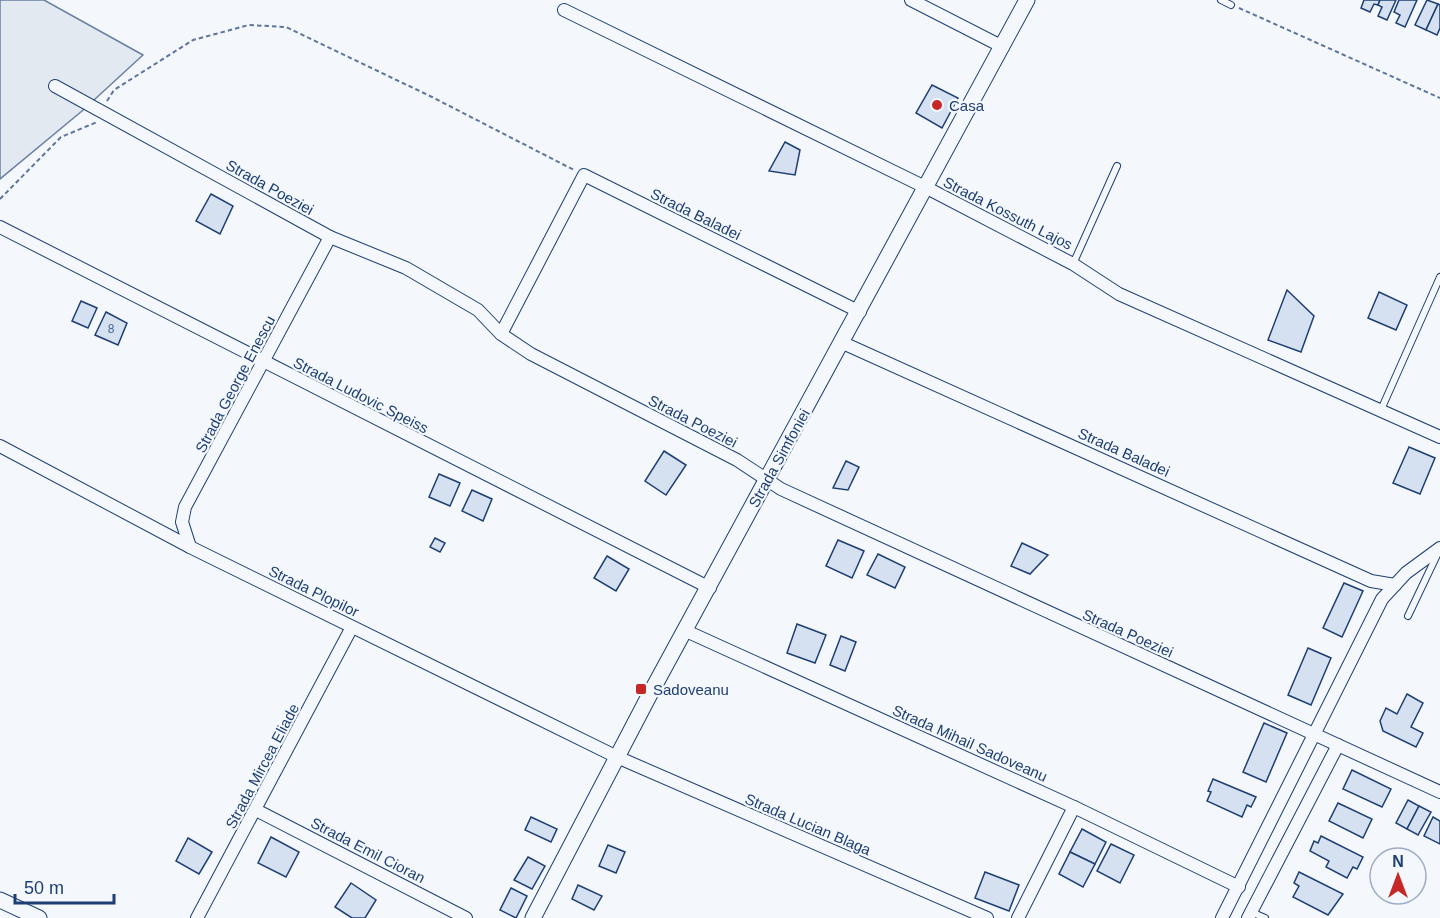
<svg xmlns="http://www.w3.org/2000/svg" width="1440" height="918" font-family="Arial,sans-serif">
  <rect width="100%" height="100%" fill="#f4f7fb"/>
  <!-- green -->
  <polygon fill="#e3e9f0" stroke="#687fa3" stroke-width="1.5" points="0,0 44,0 143,55 82,111 0,179"/>
  <!-- building -->
  <g fill="#d5e0f0" stroke="#1d3f73" stroke-width="1.5">
    <polygon points="1364,0 1380,0 1378,5 1374,4 1370,12 1361,8"/>
    <polygon points="1380,0 1396,0 1387,20 1378,16 1382,7 1378,5"/>
    <polygon points="1399,0 1417,0 1405,27 1396,23 1400,15 1394,12"/>
    <polygon points="1427,0 1438,4 1426,30 1415,25"/>
    <polygon points="1438,4 1440,5 1440,28 1437,35 1426,30"/>
    <polygon points="932,85 958,98 942,128 916,113"/>
    <polygon points="785,142 800,150 795,175 769,171"/>
    <polygon points="211,194 233,206 220,234 196,221"/>
    <polygon points="1287,290 1314,316 1301,352 1268,340"/>
    <polygon points="1379,292 1407,305 1396,330 1368,318"/>
    <polygon points="81,301 97,308 88,328 72,321"/>
    <polygon points="106,312 127,323 118,345 95,335"/>
    <polygon points="1409,447 1435,458 1420,494 1393,483"/>
    <polygon points="664,451 686,465 666,495 645,481"/>
    <polygon points="846,461 859,467 848,490 833,488"/>
    <polygon points="439,474 460,483 450,506 429,497"/>
    <polygon points="472,490 492,499 483,521 462,511"/>
    <polygon points="435,538 445,543 440,552 430,547"/>
    <polygon points="838,540 864,551 852,578 826,566"/>
    <polygon points="1022,543 1048,555 1030,574 1011,566"/>
    <polygon points="878,554 905,567 895,588 867,575"/>
    <polygon points="607,556 629,569 616,591 594,578"/>
    <polygon points="1344,583 1363,591 1342,637 1323,628"/>
    <polygon points="797,624 826,635 815,663 787,653"/>
    <polygon points="841,636 856,642 845,671 830,665"/>
    <polygon points="1308,648 1331,658 1311,705 1288,695"/>
    <polygon points="1407,694 1423,703 1411,727 1423,733 1416,747 1383,731 1380,721 1386,708 1397,714"/>
    <polygon points="1264,723 1287,733 1266,782 1243,772"/>
    <polygon points="1352,770 1391,789 1382,807 1343,789"/>
    <polygon points="1213,779 1256,797 1251,807 1247,805 1242,817 1207,801 1211,792 1208,791"/>
    <polygon points="1408,800 1419,806 1407,829 1396,823"/>
    <polygon points="1338,803 1372,819 1363,838 1329,821"/>
    <polygon points="1419,806 1431,812 1418,835 1407,829"/>
    <polygon points="531,817 557,829 551,842 525,830"/>
    <polygon points="1433,817 1440,821 1440,844 1424,836"/>
    <polygon points="1082,829 1106,842 1095,864 1070,852"/>
    <polygon points="1321,836 1363,857 1357,869 1353,867 1347,878 1326,867 1329,861 1310,851 1314,841 1318,843"/>
    <polygon points="271,837 299,852 286,877 258,863"/>
    <polygon points="188,838 212,852 199,874 176,861"/>
    <polygon points="1111,844 1134,855 1120,883 1097,871"/>
    <polygon points="608,845 625,852 616,873 599,866"/>
    <polygon points="1070,852 1095,864 1083,887 1059,874"/>
    <polygon points="528,857 545,866 532,889 514,880"/>
    <polygon points="985,872 1019,885 1009,911 975,898"/>
    <polygon points="1299,872 1343,894 1328,915 1293,897 1299,886 1294,883"/>
    <polygon points="351,883 376,900 365,918 352,918 335,907"/>
    <polygon points="578,885 602,896 594,910 572,899"/>
    <polygon points="511,888 527,896 516,918 500,910"/>
  </g>
  <g fill="none" stroke-linecap="round" stroke-linejoin="round">
    <!-- service casing -->
    <g stroke="#1d3f73" stroke-width="8">
      <g id="service">
        <polyline points="1221,0 1231,5"/>
        <polyline points="1073,264 1117,166"/>
        <polyline points="1380,412 1440,277"/>
        <polyline points="1408,616 1438,553"/>
        <polyline points="1251,912 1265,918"/>
      </g>
    </g>
    <!-- minor casing -->
    <g stroke="#1d3f73" stroke-width="14">
      <g id="minor">
        <polyline points="911,0 1003,47"/>
        <polyline points="564,10 927,188 1073,264 1119,294 1440,437"/>
        <polyline points="55,86 330,237 406,268 478,310 501,334 531,354 737,460 781,489 1440,792"/>
        <polyline points="0,227 710,588"/>
        <polyline points="501,334 584,175 860,312"/>
        <polyline points="843,343 1371,581 1395,585"/>
        <polyline points="0,446 190,547 617,757 987,918"/>
        <polyline points="190,547 182,522 185,507 330,237"/>
        <polyline points="686,631 1074,807 1239,887"/>
        <polyline points="256,810 466,918"/>
        <polyline points="197,918 352,627"/>
        <polyline points="1018,918 1074,807"/>
        <polyline points="1222,918 1382,599 1406,573 1440,548"/>
        <polyline points="1248,918 1338,745"/>
      </g>
    </g>
    <!-- tertiary casing -->
    <g stroke="#1d3f73" stroke-width="17">
      <g id="tertiary">
        <polyline points="0,900 39,918"/>
        <polyline points="533,918 650,694 1027,0"/>
      </g>
    </g>
    <!-- path -->
    <g stroke="#5e769c" stroke-width="2" stroke-dasharray="4.5 3" stroke-linecap="butt">
      <polyline points="1239,8 1440,98"/>
      <polyline points="107,101 114,90 193,40 249,25 286,27 432,97 574,170"/>
      <polyline points="0,199 61,137 97,122"/>
    </g>
    <!-- service -->
    <use href="#service" stroke="#f4f7fb" stroke-width="6"/>
    <!-- minor -->
    <use href="#minor" stroke="#f4f7fb" stroke-width="12"/>
    <!-- tertiary -->
    <use href="#tertiary" stroke="#f4f7fb" stroke-width="15"/>
  </g>
  <!-- markers -->
  <g fill="#c62828" stroke="#f4f7fb" stroke-width="2">
    <circle cx="937" cy="105" r="6"/>
    <rect x="635" y="683" width="12" height="12" rx="3"/>
  </g>
  <g text-anchor="middle" dominant-baseline="central" stroke-width="4.5" stroke-linejoin="round" paint-order="stroke">
    <!-- number labels -->
    <g font-size="12" fill="#4b6792">
      <text x="111" y="329">8</text>
    </g>
    <!-- poi labels -->
    <g font-size="15" fill="#1d3f73" stroke="#f4f7fb" text-anchor="start">
      <text x="949" y="105">Casa</text>
      <text x="653" y="689">Sadoveanu</text>
    </g>
    <!-- street labels -->
    <g font-size="15" fill="#1d3f73" stroke="#f4f7fb">
      <text transform="translate(270 187) rotate(29)">Strada Poeziei</text>
      <text transform="translate(1008 213) rotate(27)">Strada Kossuth Lajos</text>
      <text transform="translate(696 214) rotate(26)">Strada Baladei</text>
      <text transform="translate(235 384) rotate(-62)">Strada George Enescu</text>
      <text transform="translate(361 395) rotate(27)">Strada Ludovic Speiss</text>
      <text transform="translate(693 421) rotate(27)">Strada Poeziei</text>
      <text transform="translate(1124 452) rotate(24)">Strada Baladei</text>
      <text transform="translate(779 458) rotate(-61)">Strada Simfoniei</text>
      <text transform="translate(314 591) rotate(26)">Strada Plopilor</text>
      <text transform="translate(1128 633) rotate(24)">Strada Poeziei</text>
      <text transform="translate(970 743) rotate(24)">Strada Mihail Sadoveanu</text>
      <text transform="translate(262 766) rotate(-62)">Strada Mircea Eliade</text>
      <text transform="translate(808 824) rotate(23)">Strada Lucian Blaga</text>
      <text transform="translate(368 850) rotate(27)">Strada Emil Cioran</text>
    </g>
  </g>
  <!-- north arrow -->
  <g transform="translate(1398 876)"><circle r="28" fill="#f4f7fb" stroke="#9eadc5" stroke-width="1.5"/>
  <path d="M0-4.5L10 22L0 15L-10 22Z" fill="#c62828"/>
  <text y="-9" font-size="16" font-weight="bold" text-anchor="middle" fill="#1d3f73">N</text>
  </g>
  <!-- scale -->
  <path d="M15 894v9h99v-9" fill="none" stroke="#1d3f73" stroke-width="3"/>
  <text x="24" y="894" font-size="18" fill="#1d3f73" stroke="#f4f7fb" stroke-width="4.5" paint-order="stroke">50 m</text>
</svg>
